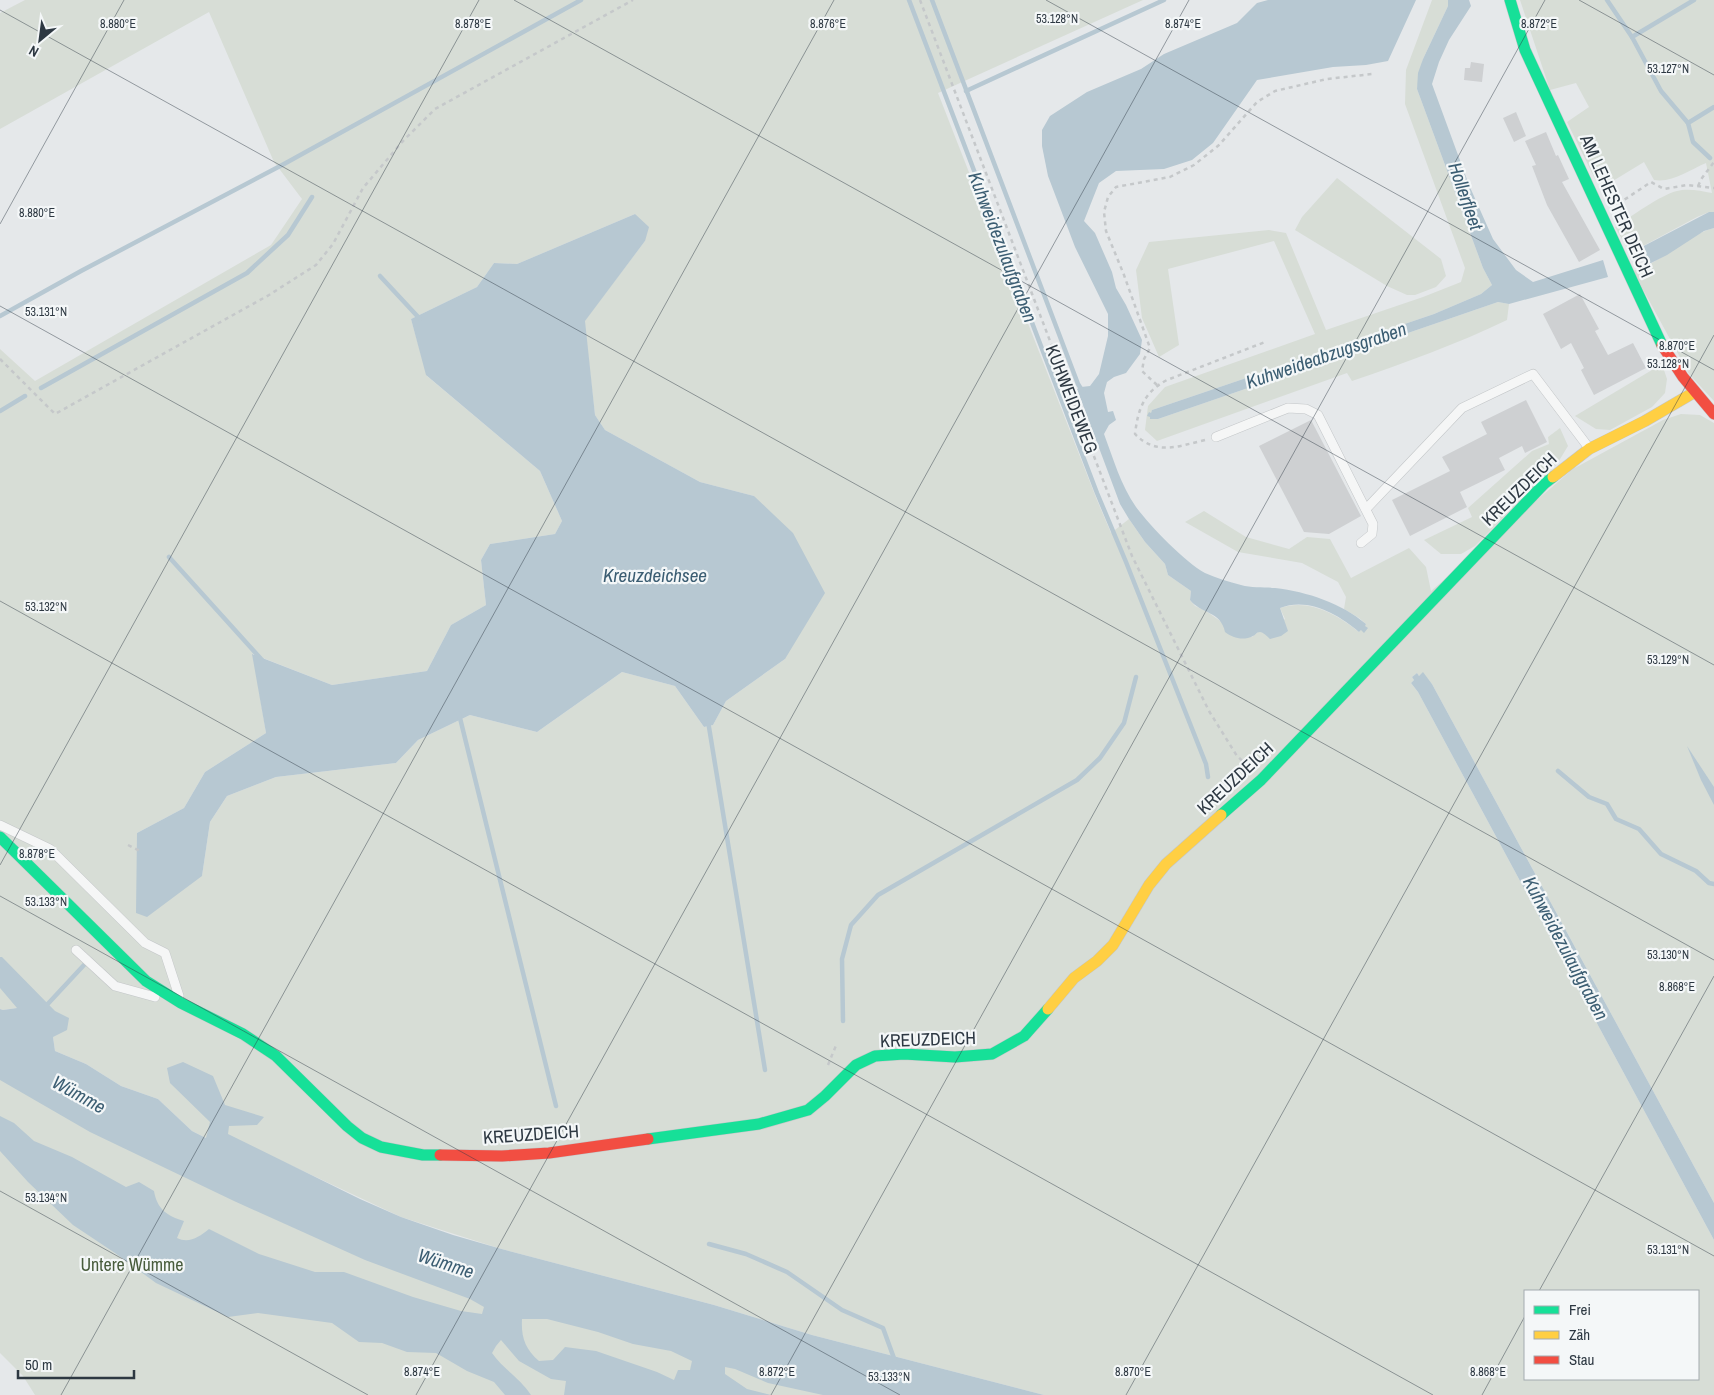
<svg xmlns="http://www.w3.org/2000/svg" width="1714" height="1395" font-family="'Archivo Narrow',sans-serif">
  <rect width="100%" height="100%" fill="#e5e8ea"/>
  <!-- green -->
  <g fill="#d7ddd6" fill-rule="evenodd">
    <path d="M 25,0 L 1143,0 L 938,93 L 1097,500 L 1111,533 L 1129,519 L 1145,542 L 1165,564 L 1168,575 L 1191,591 L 1190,600 L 1195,606 L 1206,611 L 1223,623 L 1252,637 L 1258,632 L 1262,632 L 1285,619 L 1280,608 C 1308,598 1337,614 1359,632 L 1366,624 L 1359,618 L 1344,609 L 1346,597 L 1338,582 L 1302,563 L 1238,552 L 1185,522 L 1204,511 L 1246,537 L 1289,549 L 1307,537 L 1330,539 L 1351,578 L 1409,548 L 1426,567 L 1431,591 L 1573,469 L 1663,420 L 1681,414 L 1700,415 L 1714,423 L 1714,1203 L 1432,684 L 1423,673 L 1419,676 L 1417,673 L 1412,677 L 1414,680 L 1411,683 L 1418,692 L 1714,1240 L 1714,1395 L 1044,1395 L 812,1335 L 714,1305 L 498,1248 L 401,1217 L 286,1163 L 206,1138 L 192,1131 L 158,1099 L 121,1086 L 86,1064 L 55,1051 L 53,1037 L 17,1008 L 3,1010 L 0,1009 L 0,349 L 35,381 L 271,245 L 302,199 L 274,162 L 209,12 L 0,129 L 0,13 ZM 635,214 L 645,241 L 584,321 L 595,415 L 605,430 L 700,482 L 754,496 L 785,659 L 726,701 L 713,725 L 704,727 L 675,686 L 622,672 L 537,732 L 470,715 L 418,740 L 396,763 L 276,777 L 227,796 L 210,822 L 202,876 L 137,833 L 184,808 L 205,772 L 266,733 L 253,654 L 332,685 L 427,671 L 451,625 L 486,605 L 481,560 L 490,544 L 555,534 L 562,521 L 540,471 L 427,376 L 411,319 L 477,287 L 494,263 L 517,264 ZM 1525,1291 L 1698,1291 L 1698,1379 L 1525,1379 Z"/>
    <path d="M 1432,0 L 1448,0 L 1448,6 L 1423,59 L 1417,89 L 1483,268 L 1492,285 L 1481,294 L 1434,314 L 1152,410 L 1150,419 L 1158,419 L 1498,302 L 1509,304 L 1507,320 C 1457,344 1405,363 1352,381 L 1347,373 L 1157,441 L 1145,430 L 1148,406 L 1165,387 L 1315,334 L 1274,241 L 1168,269 L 1179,345 L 1159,357 L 1142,318 L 1136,270 L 1149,242 L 1269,230 L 1286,233 L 1326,330 L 1423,297 L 1461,282 L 1465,268 L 1405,104 L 1406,70 Z"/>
    <path d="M 1520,0 L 1714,0 L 1714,212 L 1709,212 L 1697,217 L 1630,253 L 1615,227 C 1629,218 1662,194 1677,191 C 1688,188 1701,191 1712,193 L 1706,163 C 1689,170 1673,183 1654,180 L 1644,162 L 1603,187 L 1595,179 L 1567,122 L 1589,107 L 1576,83 L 1550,90 Z"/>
    <polygon points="1337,178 1441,259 1446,276 1436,287 1415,295 1407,295 1387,286 1295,230 1302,217"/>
    <path d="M 1714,228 L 1714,401 L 1689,374 L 1633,271 C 1663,262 1686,235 1714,228 Z"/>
    <polygon points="1662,364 1667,379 1665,393 1652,407 1610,430 1596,429 1575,416"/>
    <polygon points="1560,428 1568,446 1557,464 1475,546 1461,554 1441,554 1424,540 1472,517 1468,508 1532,451 1549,444 1548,437"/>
    <polygon points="0,1043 434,1253 946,1395 35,1395 23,1376 0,1353"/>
  </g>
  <!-- water -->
  <g fill="#b7c8d2" fill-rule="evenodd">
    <path d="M 1268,0 L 1416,0 L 1388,61 L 1366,65 L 1333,67 L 1257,80 L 1213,143 L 1192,160 L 1164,169 L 1116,171 L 1099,183 L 1084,221 L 1095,233 L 1112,272 L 1116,288 L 1126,305 L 1142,340 L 1140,354 L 1126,373 L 1114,377 L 1107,382 L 1104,393 L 1108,412 L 1113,411 L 1116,420 L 1109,425 L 1104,434 C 1113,458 1121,486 1136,507 C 1150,526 1185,562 1205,573 C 1216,578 1229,582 1241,585 C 1252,588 1264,587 1275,588 C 1308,592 1341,603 1366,624 L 1365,626 L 1368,628 L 1364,633 L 1361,630 L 1359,632 C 1338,614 1308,597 1280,608 L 1288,631 L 1281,636 L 1270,639 C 1268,637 1263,632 1260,632 C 1256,632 1256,635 1253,636 C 1243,641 1233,638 1225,632 C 1221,611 1201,614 1190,600 L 1191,591 L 1168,575 L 1165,564 L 1145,542 L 1129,519 L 1120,504 L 1077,389 L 1081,387 L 1090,386 L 1099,374 L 1108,336 L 1108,314 L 1075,247 L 1048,176 L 1042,146 L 1042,130 L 1050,116 L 1087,92 L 1141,69 L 1164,54 L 1237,23 L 1257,3 Z"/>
    <polygon points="1448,0 1469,0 1471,6 1449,40 1439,62 1432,84 1469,185 1493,239 1516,270 1533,282 1603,260 1608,277 1509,304 1498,302 1158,419 1150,419 1150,417 1147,416 1149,412 1151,413 1152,410 1434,314 1481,294 1492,285 1483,268 1417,89 1418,73 1423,59 1448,6"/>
    <polygon points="1709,212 1714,212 1714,228 1704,231 1667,255 1647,265 1638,249"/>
    <polygon points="635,214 649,227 645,241 585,321 595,415 605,430 700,482 754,496 793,533 825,593 785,659 726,701 713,725 704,727 675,686 622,672 537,732 470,715 418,740 396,763 276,777 227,796 210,822 202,876 147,917 136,913 137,833 184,808 205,772 266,733 252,654 332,685 427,671 451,625 486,605 481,560 490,544 555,534 562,521 540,471 426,375 411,319 477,287 494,263 517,264"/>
    <polygon points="1423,672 1432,684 1714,1203 1714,1240 1418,692 1411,683 1414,680 1412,677 1417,673 1419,676"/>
    <polygon points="1687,746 1714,787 1714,805 1701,780"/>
    <path d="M 0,957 L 2,957 L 55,1011 L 69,1018 L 67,1030 L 53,1037 L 55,1051 L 86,1064 L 121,1086 L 158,1099 L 192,1131 L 206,1138 L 210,1122 L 170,1083 L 167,1068 L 183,1062 L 213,1076 L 225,1105 L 264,1117 L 257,1125 L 229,1126 L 228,1134 L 360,1199 L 401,1217 L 453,1235 L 498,1248 L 714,1305 L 812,1335 L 1044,1395 L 823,1395 L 768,1383 L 735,1369 L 725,1367 L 725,1374 L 747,1389 L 771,1395 L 564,1395 L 566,1381 L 551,1379 L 519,1361 L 501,1340 L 496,1346 L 492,1353 C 503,1369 520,1378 531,1395 L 505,1395 L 494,1382 L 467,1371 L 436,1353 L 407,1352 L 382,1343 L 359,1342 L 332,1323 L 258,1313 L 228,1317 L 156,1283 L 115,1253 L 73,1225 L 28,1182 L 0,1151 L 0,1116 L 14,1123 L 34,1141 L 72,1157 L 126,1187 L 139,1182 L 154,1191 C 157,1209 167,1216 184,1221 L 177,1238 C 189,1244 199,1237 209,1229 L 259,1254 L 315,1272 L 344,1272 L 413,1297 L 461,1311 L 482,1314 L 484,1307 L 470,1299 L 365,1260 L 234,1201 L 90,1132 L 0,1080 L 0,1009 L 3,1010 L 17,1008 L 0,988 ZM 522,1319 L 547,1319 L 598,1332 L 633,1344 L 671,1351 L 692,1361 L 690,1370 L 678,1370 L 674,1380 L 657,1372 L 596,1351 L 565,1347 L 553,1360 L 539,1361 C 525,1349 521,1337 522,1319 Z"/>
  </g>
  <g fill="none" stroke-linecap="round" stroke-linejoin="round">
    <!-- stream -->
    <g stroke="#b7c8d2" stroke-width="4.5">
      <polyline points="909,0 1097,493 1126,562 1206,764 1208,777"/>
      <polyline points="932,0 1078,384 1083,392"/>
      <polyline points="1607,0 1632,37 1661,91 1688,123 1693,142 1710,158"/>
      <polyline points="1632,37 1694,0"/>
      <polyline points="966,91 1164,0"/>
      <polyline points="1688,123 1714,107"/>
      <polyline points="380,276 420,319"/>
      <polyline points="0,316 81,271 284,164 581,0"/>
      <polyline points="41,388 247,273 288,235 312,197"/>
      <polyline points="0,411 25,396"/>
      <polyline points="169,557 262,660"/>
      <polyline points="459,714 556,1106"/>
      <polyline points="708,721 765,1070"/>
      <polyline points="1558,771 1589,797 1607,804 1616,819 1639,829 1661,854 1696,871 1709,883 1714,884"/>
      <polyline points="44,1008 84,965"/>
      <polyline points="843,1021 842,959 851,925 878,895 1077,780 1100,758 1124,723 1136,677"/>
      <polyline points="709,1244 746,1254 787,1272 842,1310 883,1328 895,1361"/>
    </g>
  </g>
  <!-- building -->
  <g fill="#ced0d2">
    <polygon points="1471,62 1484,64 1482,82 1464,80 1465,68 1470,68"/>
    <polygon points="1516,112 1526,136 1514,142 1503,118"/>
    <polygon points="1546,132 1556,156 1558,155 1569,179 1562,182 1600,250 1579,262 1547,205 1532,166 1536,165 1525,141"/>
    <polygon points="1580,294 1599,329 1595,331 1608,355 1633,343 1646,368 1594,395 1581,370 1584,368 1571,343 1561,349 1543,314"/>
    <polygon points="1526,400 1547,442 1525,453 1522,446 1499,458 1505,470 1460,492 1467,507 1410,536 1392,500 1450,471 1442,457 1487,434 1481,422"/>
    <polygon points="1311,420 1361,516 1329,534 1304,532 1259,446"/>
  </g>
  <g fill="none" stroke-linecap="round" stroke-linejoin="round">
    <!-- lane casing -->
    <g stroke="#c3c6c8" stroke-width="10">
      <g id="lane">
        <polyline points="1216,437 1288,408 1306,409 1318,415 1373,524 1372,534 1361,543"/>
        <polyline points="1366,509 1462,408 1533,374 1589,448"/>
        <polyline points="0,825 50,849 145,943 165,953 179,996"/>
        <polyline points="76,950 115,986 155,997"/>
      </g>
    </g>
    <!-- fast casing -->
    <g stroke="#c3c6c8" stroke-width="12">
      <g id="fast">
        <polyline points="1510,0 1525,50 1662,345"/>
        <polyline points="1221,815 1261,780 1544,484 1553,477"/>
        <polyline points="0,837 146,981 181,1003 243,1034 276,1056 347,1126 362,1138 381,1147 423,1155 440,1155"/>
        <polyline points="648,1139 759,1124 808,1110 825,1096 856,1065 875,1056 904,1054 955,1057 992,1054 1024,1036 1048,1009"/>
      </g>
    </g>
    <!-- slow casing -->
    <g stroke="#c3c6c8" stroke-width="12">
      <g id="slow">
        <polyline points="1553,477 1589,449 1645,421 1693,393"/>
        <polyline points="1048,1009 1074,978 1097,961 1113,945 1149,885 1166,864 1221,815"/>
      </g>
    </g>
    <!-- jam casing -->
    <g stroke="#c3c6c8" stroke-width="12">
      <g id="jam">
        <polyline points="1662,345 1683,377 1714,414"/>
        <polyline points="440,1155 502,1156 549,1153 648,1139"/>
      </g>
    </g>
    <!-- path -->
    <g stroke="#c5c8ca" stroke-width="2.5" stroke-dasharray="4 4" stroke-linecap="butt">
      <polyline points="920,0 1132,556 1209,711 1237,756 1248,766"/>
      <polyline points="1698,186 1702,178 1714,162"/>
      <polyline points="1618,204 1651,182 1664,189 1687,185 1714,188"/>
      <polyline points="0,359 55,414 269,295 316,265 333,244 363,188 402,142 435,109 633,0"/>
      <polyline points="1157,385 1142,371 1144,359 1150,348 1124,275 1106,231 1104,212 1108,197 1116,187 1170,177 1194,165 1219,145 1257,102 1275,91 1327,79 1372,74"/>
      <path d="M 1205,440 C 1179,446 1156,456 1135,434 C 1138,409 1144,392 1167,380 L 1265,342"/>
      <polyline points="128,845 140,851"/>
      <polyline points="828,1065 837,1043"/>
    </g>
    <!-- lane -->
    <use href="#lane" stroke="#f5f6f6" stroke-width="9"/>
    <!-- fast -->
    <use href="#fast" stroke="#16e098" stroke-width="11"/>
    <!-- slow -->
    <use href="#slow" stroke="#ffcf43" stroke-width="11"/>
    <!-- jam -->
    <use href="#jam" stroke="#f24e42" stroke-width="11"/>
  </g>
  <!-- ticks -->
  <path fill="none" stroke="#2d3842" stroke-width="1" stroke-opacity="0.45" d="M 514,0 L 1714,665M 1046,0 L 1714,370M 1579,0 L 1714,75M 0,10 L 1714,960M 0,224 L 124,0M 0,306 L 1714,1256M 0,601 L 1433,1395M 0,865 L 479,0M 0,896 L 900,1395M 0,1191 L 368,1395M 1539,1291 L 1714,976M 61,1395 L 834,0M 416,1395 L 1189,0M 771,1395 L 1545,0M 1126,1395 L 1714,335M 1482,1395 L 1525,1316"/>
  <g text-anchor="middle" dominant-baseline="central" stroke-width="4.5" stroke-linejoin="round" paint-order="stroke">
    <!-- street labels -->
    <g font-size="18" fill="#2d3842" stroke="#f4f7f8">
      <text transform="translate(1617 206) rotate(66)">AM LEHESTER DEICH</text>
      <text transform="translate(1072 399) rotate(69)">KUHWEIDEWEG</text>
      <text transform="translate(1519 489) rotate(-44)">KREUZDEICH</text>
      <text transform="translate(1235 778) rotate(-43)">KREUZDEICH</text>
      <text transform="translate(928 1039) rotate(-2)">KREUZDEICH</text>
      <text transform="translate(531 1134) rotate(-4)">KREUZDEICH</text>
    </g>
    <!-- park labels -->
    <g font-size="18" fill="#485c3c" stroke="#f4f7f8">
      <text x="132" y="1264">Untere Wümme</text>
    </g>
    <!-- water labels -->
    <g font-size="19" font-style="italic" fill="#3b5d72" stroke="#f4f7f8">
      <text transform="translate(1466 196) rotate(71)">Hollerfleet</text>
      <text transform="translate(1003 247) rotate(69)">Kuhweidezulaufgraben</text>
      <text transform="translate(1326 355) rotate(-19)">Kuhweideabzugsgraben</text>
      <text x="655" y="575">Kreuzdeichsee</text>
      <text transform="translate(1566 948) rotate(62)">Kuhweidezulaufgraben</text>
      <text transform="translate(79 1094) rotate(29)">Wümme</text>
      <text transform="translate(446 1263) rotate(18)">Wümme</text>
    </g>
  </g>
  <g font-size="12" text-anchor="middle" fill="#2d3842" stroke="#f4f7f8" stroke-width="4.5" stroke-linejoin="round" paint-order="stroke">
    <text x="1057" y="23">53.128°N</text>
    <text x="118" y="28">8.880°E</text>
    <text x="473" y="28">8.878°E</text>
    <text x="828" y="28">8.876°E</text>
    <text x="1183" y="28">8.874°E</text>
    <text x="1539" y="28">8.872°E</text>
    <text x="1668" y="73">53.127°N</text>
    <text x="37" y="217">8.880°E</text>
    <text x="46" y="316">53.131°N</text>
    <text x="1677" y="350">8.870°E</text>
    <text x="1668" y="368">53.128°N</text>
    <text x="46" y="611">53.132°N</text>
    <text x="1668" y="664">53.129°N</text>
    <text x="37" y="858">8.878°E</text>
    <text x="46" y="906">53.133°N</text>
    <text x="1668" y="959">53.130°N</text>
    <text x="1677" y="991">8.868°E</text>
    <text x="46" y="1202">53.134°N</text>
    <text x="1668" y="1254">53.131°N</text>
    <text x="422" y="1376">8.874°E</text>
    <text x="777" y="1376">8.872°E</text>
    <text x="1133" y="1376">8.870°E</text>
    <text x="1488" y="1376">8.868°E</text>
    <text x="889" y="1381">53.133°N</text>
  </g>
  <!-- legend -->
  <rect x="1524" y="1290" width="175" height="90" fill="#f4f7f8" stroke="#a4abaf"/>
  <rect x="1534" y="1306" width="25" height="8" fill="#16e098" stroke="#a4abaf"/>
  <text x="1569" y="1315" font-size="15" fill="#2d3842">Frei</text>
  <rect x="1534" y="1331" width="25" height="8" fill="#ffcf43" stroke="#a4abaf"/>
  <text x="1569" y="1340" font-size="15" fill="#2d3842">Zäh</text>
  <rect x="1534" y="1356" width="25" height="8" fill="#f24e42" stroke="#a4abaf"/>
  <text x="1569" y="1365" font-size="15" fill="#2d3842">Stau</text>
  <!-- north arrow -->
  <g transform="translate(40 40) rotate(209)" stroke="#f4f7f8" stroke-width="4" paint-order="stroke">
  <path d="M0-4L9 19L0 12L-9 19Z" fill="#2d3842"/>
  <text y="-8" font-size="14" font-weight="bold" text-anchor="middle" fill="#2d3842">N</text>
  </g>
  <!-- scale -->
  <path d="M18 1370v8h116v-8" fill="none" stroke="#2d3842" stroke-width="2.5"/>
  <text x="25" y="1370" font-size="15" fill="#2d3842" stroke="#f4f7f8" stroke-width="4" paint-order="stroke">50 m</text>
</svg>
